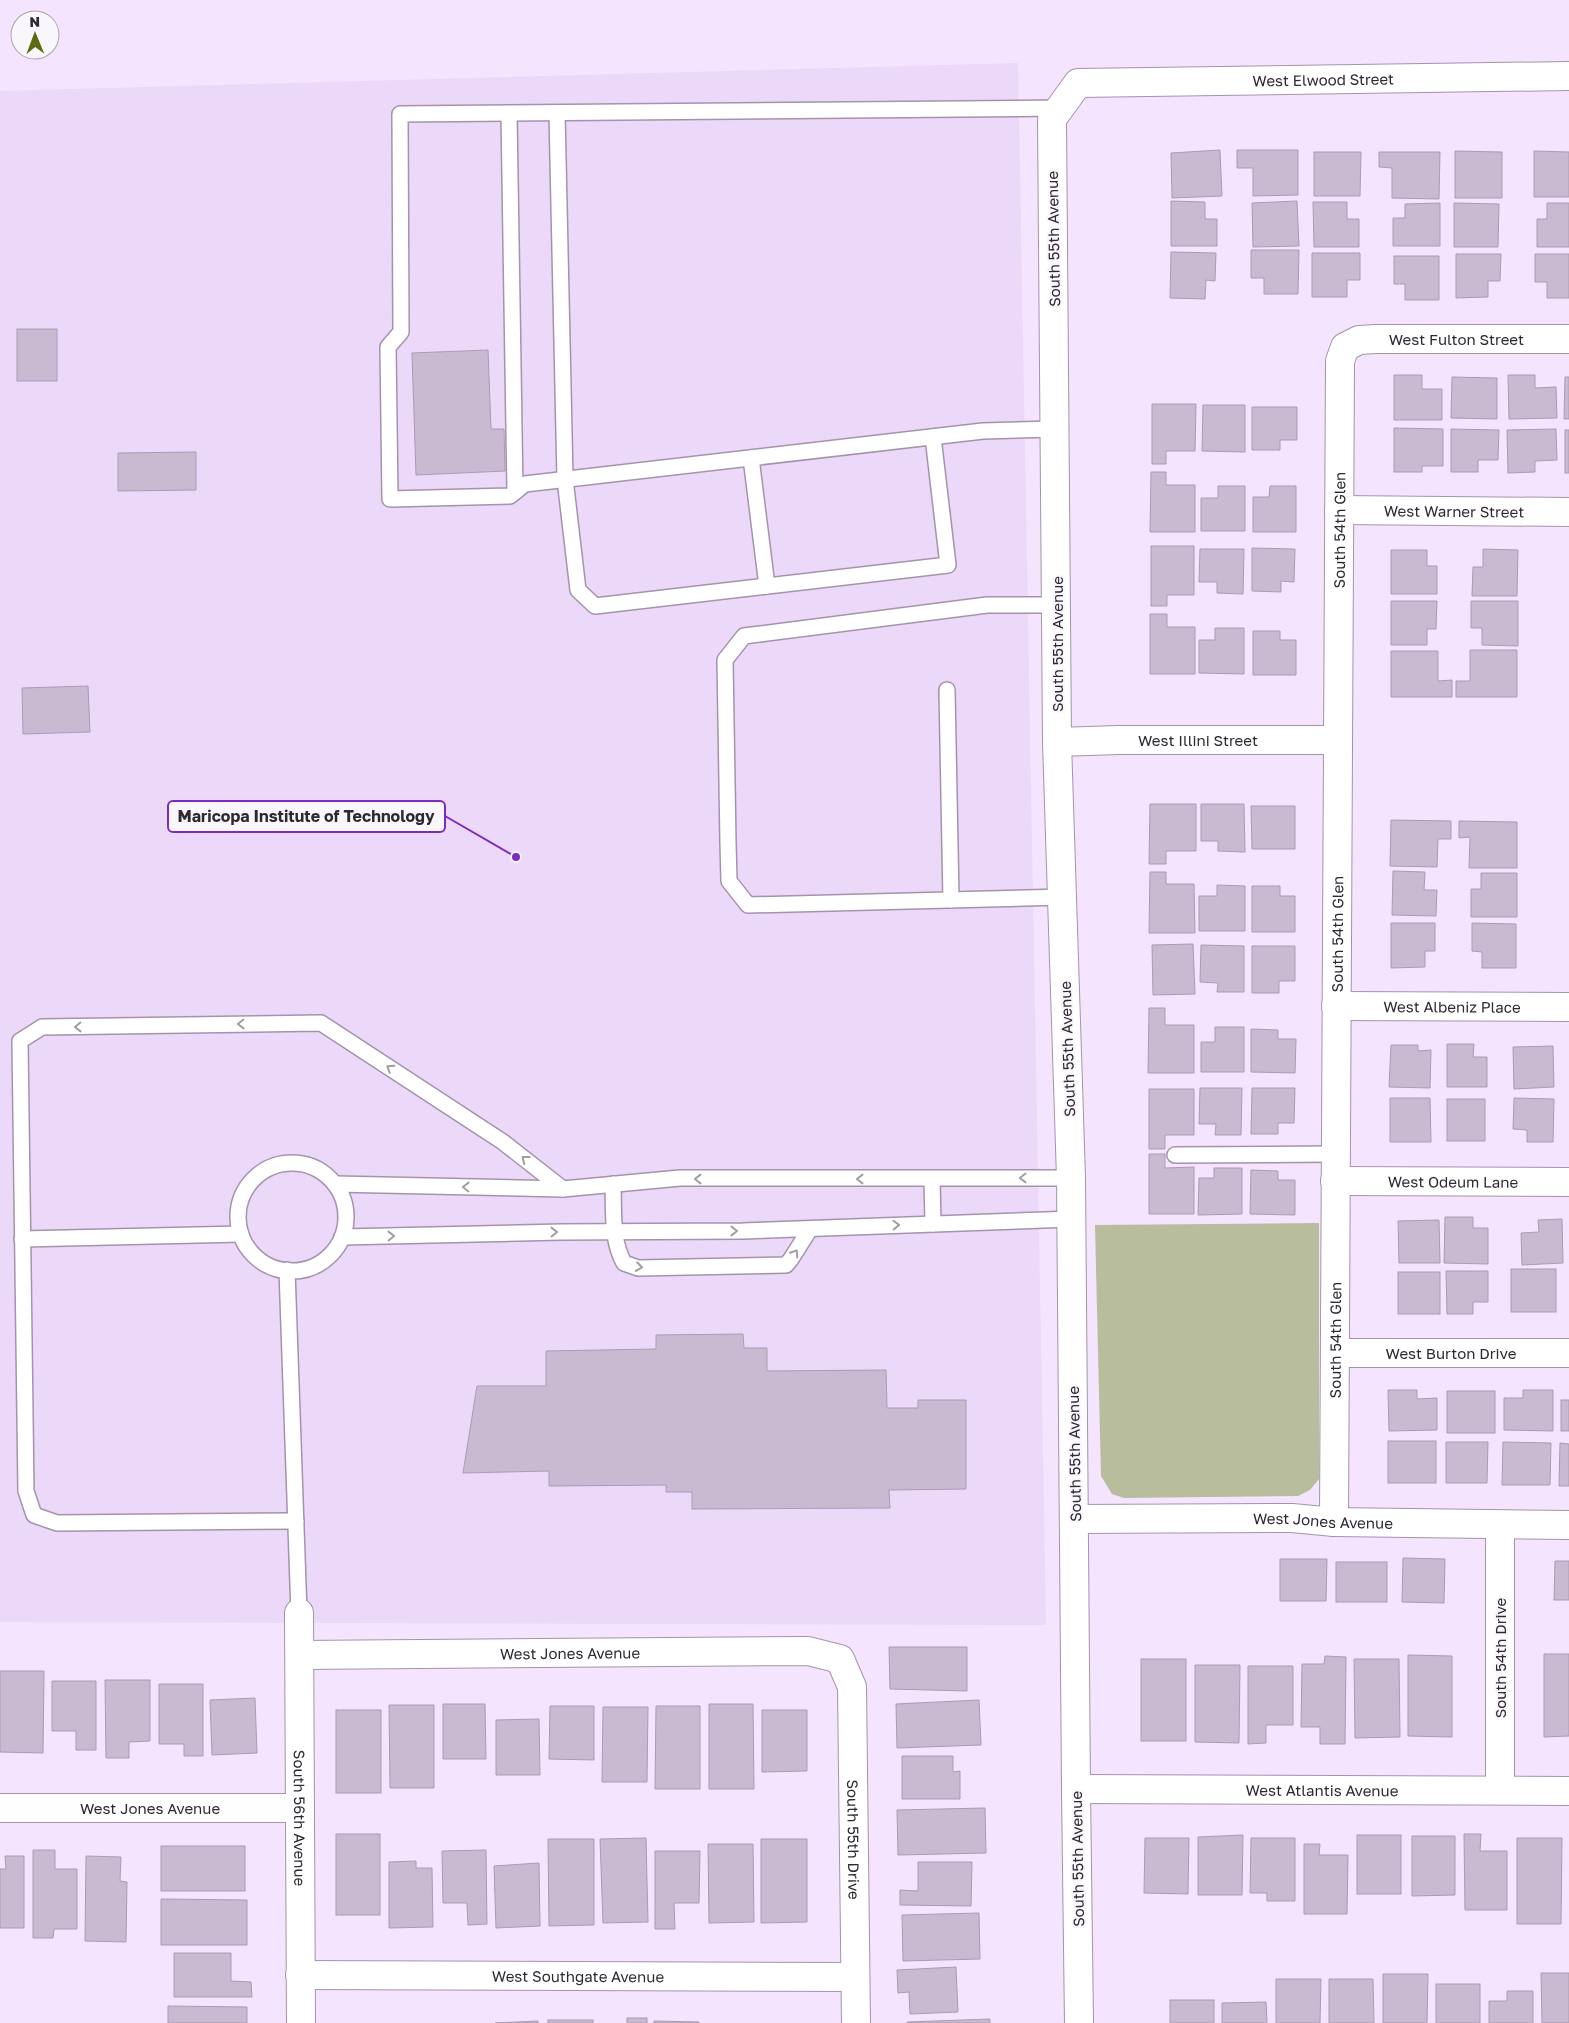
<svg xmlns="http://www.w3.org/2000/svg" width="1569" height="2023" font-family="'Golos Text',sans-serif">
  <rect width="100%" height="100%" fill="#f4e4fd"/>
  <!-- built -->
  <polygon fill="#ecd8f8" points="1018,63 1046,1625 0,1622 0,91"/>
  <!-- green -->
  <polygon fill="#b7bd9d" points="1319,1223 1319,1479 1310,1490 1298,1496 1124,1498 1112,1494 1101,1476 1095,1225"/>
  <!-- building -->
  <g fill="#c9bad2" stroke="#aa9bb3">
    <polygon points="1220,150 1222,196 1172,198 1171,153"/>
    <polygon points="1237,150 1298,150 1298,195 1253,196 1253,168 1237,168"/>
    <polygon points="1455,151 1502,152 1502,198 1455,198"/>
    <polygon points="1534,151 1569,152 1569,197 1534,197"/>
    <polygon points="1314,152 1361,152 1360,196 1314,196"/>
    <polygon points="1379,152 1440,152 1439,199 1392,198 1392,168 1379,167"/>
    <polygon points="1171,201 1205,202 1205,219 1217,219 1217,246 1171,246"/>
    <polygon points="1297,201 1299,246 1253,247 1252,203"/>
    <polygon points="1313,202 1347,202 1347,219 1359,219 1359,247 1314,247"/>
    <polygon points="1440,203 1440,246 1393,246 1393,218 1405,218 1405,204"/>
    <polygon points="1454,203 1499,204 1498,247 1454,247"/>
    <polygon points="1547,203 1569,203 1569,247 1537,247 1537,219 1547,219"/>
    <polygon points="1251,250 1299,250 1298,294 1264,294 1264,278 1251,278"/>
    <polygon points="1171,252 1216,253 1215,281 1206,280 1205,299 1170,298"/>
    <polygon points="1312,253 1360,253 1360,280 1347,280 1347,297 1312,297"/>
    <polygon points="1456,254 1501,254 1500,281 1488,281 1488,297 1456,298"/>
    <polygon points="1535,254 1569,254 1569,298 1547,298 1547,282 1535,282"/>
    <polygon points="1394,256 1439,256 1439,300 1405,300 1405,284 1394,284"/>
    <rect x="17" y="329" width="40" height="52"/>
    <polygon points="488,350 491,429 504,429 505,471 416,475 412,353"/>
    <polygon points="1394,375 1422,375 1422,389 1442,389 1442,420 1394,420"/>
    <polygon points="1508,375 1535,375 1535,388 1556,387 1557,418 1509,419"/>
    <polygon points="1452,377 1497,378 1497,419 1451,418"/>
    <polygon points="1565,377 1569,377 1569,419 1564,419"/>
    <polygon points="1152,404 1196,404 1195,451 1166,451 1166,464 1152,464"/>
    <polygon points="1203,405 1245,405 1245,452 1202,451"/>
    <polygon points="1252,407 1297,407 1297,440 1280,440 1280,450 1252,450"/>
    <polygon points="1394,428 1443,429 1443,466 1422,466 1422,472 1394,472"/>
    <polygon points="1451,429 1499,430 1498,460 1478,460 1478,472 1451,472"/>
    <polygon points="1556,429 1557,460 1535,461 1535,472 1508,473 1507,430"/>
    <rect x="1565" y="430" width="4" height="43"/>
    <polygon points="196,452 196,490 118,491 118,453"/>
    <polygon points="1151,472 1166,472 1166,485 1195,485 1195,532 1150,532"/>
    <polygon points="1218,486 1245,486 1245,531 1201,531 1201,498 1218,498"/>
    <polygon points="1270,486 1296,486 1296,532 1253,532 1253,497 1269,497"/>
    <polygon points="1151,546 1194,546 1194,595 1167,595 1167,606 1151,606"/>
    <polygon points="1252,548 1295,549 1294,582 1281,581 1281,592 1252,591"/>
    <polygon points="1200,549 1244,549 1243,594 1217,593 1217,582 1199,582"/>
    <polygon points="1483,549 1518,550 1517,596 1472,596 1473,567 1483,567"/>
    <polygon points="1391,550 1427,550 1427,566 1437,566 1437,594 1391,594"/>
    <polygon points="1391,601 1437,601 1436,629 1427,629 1427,645 1391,645"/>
    <polygon points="1471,601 1518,601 1518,646 1482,645 1482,628 1471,628"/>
    <polygon points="1150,614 1167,614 1167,627 1195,627 1195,674 1150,674"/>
    <polygon points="1215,628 1244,628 1244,674 1199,673 1199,640 1215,640"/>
    <polygon points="1253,631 1280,631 1280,640 1296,640 1296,675 1253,675"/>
    <polygon points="1470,650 1517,650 1517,697 1456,697 1456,681 1470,681"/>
    <polygon points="1391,651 1438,651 1438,681 1452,680 1452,697 1391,697"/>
    <polygon points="88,686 90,732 23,734 22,688"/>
    <polygon points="1150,804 1196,804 1196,851 1166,851 1166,864 1149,864"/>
    <polygon points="1201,804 1244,804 1245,852 1218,851 1218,841 1201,841"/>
    <polygon points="1251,806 1295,806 1295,849 1252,849"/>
    <polygon points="1391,820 1451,821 1451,839 1438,839 1437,867 1390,866"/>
    <polygon points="1459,821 1517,822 1517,868 1469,868 1470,837 1459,838"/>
    <polygon points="1393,871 1425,872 1424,890 1437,890 1436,916 1392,915"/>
    <polygon points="1150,872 1166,872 1166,884 1194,884 1195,933 1149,933"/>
    <polygon points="1481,873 1517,873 1517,917 1471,917 1471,889 1481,889"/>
    <polygon points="1217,885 1245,886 1245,931 1199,931 1199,896 1217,896"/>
    <polygon points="1252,886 1280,886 1280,896 1295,896 1295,932 1252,932"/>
    <polygon points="1391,923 1435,923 1435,951 1425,951 1425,967 1391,968"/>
    <polygon points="1472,923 1516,924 1516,968 1482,968 1482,952 1472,951"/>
    <polygon points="1193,944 1195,994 1153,995 1152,945"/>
    <polygon points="1201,945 1244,946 1244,992 1217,992 1218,983 1200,982"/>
    <polygon points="1252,946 1295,946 1295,981 1279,981 1279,993 1252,993"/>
    <polygon points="1149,1008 1165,1008 1165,1025 1194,1025 1194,1073 1148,1073"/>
    <polygon points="1215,1027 1244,1027 1244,1072 1201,1072 1201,1042 1215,1042"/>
    <polygon points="1251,1029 1278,1030 1278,1039 1296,1039 1295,1073 1251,1072"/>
    <polygon points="1447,1044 1474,1044 1473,1057 1487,1057 1487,1087 1447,1087"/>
    <polygon points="1391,1045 1418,1045 1418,1051 1431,1050 1430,1088 1389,1087"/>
    <polygon points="1553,1046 1554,1087 1514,1089 1513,1047"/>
    <polygon points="1200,1088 1242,1088 1241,1135 1215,1135 1216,1124 1199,1124"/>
    <polygon points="1252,1088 1295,1088 1294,1123 1278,1123 1278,1134 1251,1134"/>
    <polygon points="1149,1089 1194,1089 1194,1135 1165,1135 1165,1149 1149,1149"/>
    <polygon points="1390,1098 1430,1098 1431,1142 1390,1142"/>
    <polygon points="1514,1098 1554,1099 1553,1142 1527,1142 1527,1130 1513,1129"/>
    <rect x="1447" y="1099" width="38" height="42"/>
    <polygon points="1149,1154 1165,1154 1165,1168 1194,1167 1194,1214 1149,1214"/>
    <polygon points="1214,1168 1242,1168 1242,1214 1198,1215 1199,1178 1214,1178"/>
    <polygon points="1251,1170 1278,1171 1278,1180 1295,1180 1295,1215 1250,1214"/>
    <polygon points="1445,1217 1473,1217 1473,1228 1488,1228 1488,1264 1444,1263"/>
    <polygon points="1562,1219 1563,1263 1522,1265 1521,1233 1539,1232 1538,1220"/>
    <polygon points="1439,1220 1440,1263 1399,1263 1398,1221"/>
    <rect x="1511" y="1269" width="45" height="43"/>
    <polygon points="1446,1271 1488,1271 1488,1302 1473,1302 1473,1314 1447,1314"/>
    <rect x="1398" y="1272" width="42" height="42"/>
    <polygon points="743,1334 744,1348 767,1348 767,1371 886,1370 887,1408 918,1408 918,1400 966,1400 966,1489 889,1490 890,1508 692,1509 692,1492 666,1492 666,1485 549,1486 549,1471 463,1473 477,1386 546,1386 546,1351 656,1349 656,1335"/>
    <polygon points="1388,1390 1417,1390 1417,1399 1437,1398 1437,1430 1389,1431"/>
    <polygon points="1523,1390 1553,1390 1553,1431 1504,1430 1504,1398 1523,1398"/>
    <rect x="1447" y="1391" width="48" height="42"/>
    <rect x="1561" y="1400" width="8" height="31"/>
    <rect x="1388" y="1441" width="48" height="42"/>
    <polygon points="1446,1442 1488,1442 1487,1483 1446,1483"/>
    <polygon points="1503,1442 1551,1443 1550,1485 1502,1485"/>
    <polygon points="1560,1443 1569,1444 1569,1486 1559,1486"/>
    <polygon points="1403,1558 1445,1559 1444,1603 1402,1602"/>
    <polygon points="1280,1559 1327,1559 1326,1601 1280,1601"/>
    <polygon points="1555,1561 1569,1561 1569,1600 1554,1600"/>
    <rect x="1336" y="1562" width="51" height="40"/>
    <polygon points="889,1647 967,1647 967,1691 890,1689"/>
    <polygon points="1544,1654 1569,1654 1569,1736 1544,1737"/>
    <polygon points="1408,1655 1452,1656 1452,1737 1408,1736"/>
    <polygon points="1325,1656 1346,1657 1345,1744 1320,1744 1320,1727 1301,1727 1302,1664 1324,1664"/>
    <rect x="1141" y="1659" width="45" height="82"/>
    <polygon points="1354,1659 1399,1659 1400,1737 1355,1738"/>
    <polygon points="1195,1665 1240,1665 1239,1743 1195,1742"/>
    <polygon points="1248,1666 1293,1666 1293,1725 1266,1725 1266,1743 1248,1744"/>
    <polygon points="0,1671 44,1671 43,1753 0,1752"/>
    <polygon points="105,1680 150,1680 150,1741 129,1742 129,1758 106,1758"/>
    <polygon points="52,1681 96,1681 96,1750 76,1750 76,1731 52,1731"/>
    <polygon points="159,1684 203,1684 203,1756 184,1756 184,1744 159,1744"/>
    <polygon points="255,1698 257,1753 212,1755 210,1700"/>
    <polygon points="979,1700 981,1745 897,1748 896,1704"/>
    <polygon points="443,1704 485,1704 486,1759 443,1759"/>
    <polygon points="709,1704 753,1704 754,1789 709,1789"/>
    <polygon points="389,1705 434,1705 434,1788 390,1788"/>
    <polygon points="550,1706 594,1706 594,1760 549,1759"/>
    <polygon points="656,1706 700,1706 700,1789 655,1789"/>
    <polygon points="603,1707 648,1707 647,1782 602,1782"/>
    <rect x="336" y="1710" width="45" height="83"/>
    <polygon points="762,1710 807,1710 807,1771 762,1772"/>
    <polygon points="539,1719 540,1775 496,1775 496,1720"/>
    <polygon points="902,1756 953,1756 953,1772 960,1771 960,1799 902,1799"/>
    <polygon points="985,1808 986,1853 898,1855 897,1810"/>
    <rect x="336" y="1834" width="44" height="81"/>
    <polygon points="1464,1834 1481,1834 1480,1851 1507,1851 1507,1910 1465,1910"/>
    <polygon points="1243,1835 1242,1895 1198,1895 1198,1837"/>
    <rect x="1357" y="1835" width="44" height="59"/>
    <polygon points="1412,1836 1455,1836 1455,1895 1412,1896"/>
    <polygon points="646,1838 648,1922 603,1923 600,1839"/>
    <polygon points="1145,1838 1189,1838 1188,1894 1144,1893"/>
    <polygon points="1251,1838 1295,1838 1295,1901 1267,1901 1267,1893 1250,1893"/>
    <polygon points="1517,1838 1562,1838 1561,1924 1517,1924"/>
    <polygon points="548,1839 594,1839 594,1925 549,1926"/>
    <polygon points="761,1839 807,1839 807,1922 761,1923"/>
    <polygon points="708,1844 753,1844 754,1922 709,1923"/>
    <polygon points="1304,1844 1320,1844 1319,1855 1348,1855 1347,1914 1304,1914"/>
    <rect x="161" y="1846" width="84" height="45"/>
    <polygon points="33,1850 55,1850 55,1869 77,1869 77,1929 54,1929 53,1938 33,1938"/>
    <polygon points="486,1850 487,1924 468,1925 467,1903 443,1903 442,1851"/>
    <polygon points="655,1851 700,1851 699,1903 674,1903 675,1929 655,1929"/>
    <polygon points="5,1856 24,1856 24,1928 0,1928 0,1869 6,1869"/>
    <polygon points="86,1856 121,1857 120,1881 127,1882 126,1942 85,1941"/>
    <polygon points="416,1861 416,1868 432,1868 433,1927 389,1928 389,1862"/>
    <polygon points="918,1862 972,1862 971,1906 900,1905 900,1890 918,1891"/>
    <polygon points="539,1863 540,1926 496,1928 494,1866"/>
    <polygon points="161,1899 247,1900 247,1945 161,1945"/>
    <polygon points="979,1913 980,1959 903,1961 902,1915"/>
    <polygon points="174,1953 231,1953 231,1981 251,1982 252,1997 174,1997"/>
    <polygon points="956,1967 958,2012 910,2014 909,1992 898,1993 897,1970"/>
    <polygon points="1541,1973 1569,1973 1569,2023 1542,2023"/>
    <polygon points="1383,1974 1428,1974 1427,2023 1383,2023"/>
    <polygon points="1276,1979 1321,1979 1320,2023 1276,2023"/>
    <polygon points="1329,1979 1373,1979 1374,2023 1329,2023"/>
    <rect x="1436" y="1984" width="44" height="39"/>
    <polygon points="1507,1991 1533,1991 1533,2023 1489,2023 1489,2001 1507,2001"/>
    <rect x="1170" y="2000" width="44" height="23"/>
    <polygon points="1266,2002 1267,2023 1222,2023 1222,2003"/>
    <polygon points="168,2006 247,2007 247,2023 168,2023"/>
    <rect x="627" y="2018" width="20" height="5"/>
    <polygon points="990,2019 990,2023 907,2023 907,2022"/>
    <rect x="548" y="2020" width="45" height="3"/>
    <polygon points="538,2021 538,2023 495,2023"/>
    <polygon points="654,2021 699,2022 699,2023 654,2023"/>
  </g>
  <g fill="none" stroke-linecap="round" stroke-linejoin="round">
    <!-- service casing -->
    <g stroke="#a394ac" stroke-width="18">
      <g id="service">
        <polyline points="557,113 565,479 578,590 595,606 948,565 933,437"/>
        <polyline points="509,114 515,492"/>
        <polyline points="1055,429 983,431 525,484 510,496 390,499 388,347 401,332 400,114 1060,108"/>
        <polyline points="751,458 767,586"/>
        <polyline points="1056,605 987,605 744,636 725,660 728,843 729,881 748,905 1063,897"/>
        <polyline points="947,690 951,900"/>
        <polyline points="1175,1155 1335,1154"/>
        <circle cx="292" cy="1217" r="54"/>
        <polyline points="932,1179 933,1224"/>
        <polyline points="335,1184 563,1189 680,1178 1071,1178"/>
        <path d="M 613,1184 C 614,1210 611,1240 624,1263 L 638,1268 L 786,1265 L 791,1259 L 810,1229"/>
        <polyline points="342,1237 561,1232 743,1231 1072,1219"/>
        <polyline points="22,1239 241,1234"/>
        <polyline points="287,1270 299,1613"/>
        <polyline points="296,1521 57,1523 34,1515 26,1491 20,1041 42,1027 321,1023 503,1142 563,1189"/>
      </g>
    </g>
    <!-- minor casing -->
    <g stroke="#a394ac" stroke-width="30">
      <g id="minor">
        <path id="s1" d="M 1339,510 L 1569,512"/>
        <path id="s2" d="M 1057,742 L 1119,740 L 1338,740"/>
        <path id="s3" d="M 1336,1006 L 1569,1007"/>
        <path id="s4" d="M 1335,1181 L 1569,1182"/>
        <path id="s5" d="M 1335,1353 L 1569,1353"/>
        <path id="s6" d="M 1075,1519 L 1292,1518 L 1334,1522 L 1569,1525"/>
        <path id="s7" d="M 1334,1522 L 1340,361 L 1345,347 L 1359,340 L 1376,339 L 1569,339"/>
        <path id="s8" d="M 299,1613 L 301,2023"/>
        <path id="s9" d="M 300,1655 L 808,1651 L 840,1659 L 852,1687 L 856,2023"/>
        <path id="s10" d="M 1076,1789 L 1569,1791"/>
        <polyline points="1500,1790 1500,1525"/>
        <path id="s11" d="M 0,1808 L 300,1808"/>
        <path id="s12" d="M 300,1975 L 855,1977"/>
        <path id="s13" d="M 1079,2023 L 1076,1789 L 1071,1178 L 1057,742 L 1052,119 L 1078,83 L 1569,76"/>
      </g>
    </g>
    <!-- service -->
    <use href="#service" stroke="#fff" stroke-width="15"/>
    <!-- minor -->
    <use href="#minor" stroke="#fff" stroke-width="28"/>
  </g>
  <!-- one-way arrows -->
  <defs><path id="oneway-chevron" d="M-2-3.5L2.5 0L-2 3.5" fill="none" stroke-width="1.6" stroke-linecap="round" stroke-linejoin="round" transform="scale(1.25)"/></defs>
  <g stroke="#a19ea3">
    <use href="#oneway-chevron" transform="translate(241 1024) rotate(179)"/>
    <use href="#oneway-chevron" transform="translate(78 1027) rotate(179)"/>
    <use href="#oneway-chevron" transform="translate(390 1068) rotate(-147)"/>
    <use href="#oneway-chevron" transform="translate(525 1159) rotate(-142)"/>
    <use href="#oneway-chevron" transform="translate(1023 1178) rotate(179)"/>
    <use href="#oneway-chevron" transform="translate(698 1179) rotate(-180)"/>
    <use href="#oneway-chevron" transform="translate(860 1179) rotate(-180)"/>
    <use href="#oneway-chevron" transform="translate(466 1187) rotate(-179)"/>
    <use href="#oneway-chevron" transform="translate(896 1225) rotate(-2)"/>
    <use href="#oneway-chevron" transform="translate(734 1231)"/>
    <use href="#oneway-chevron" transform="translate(554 1232) rotate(-1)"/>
    <use href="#oneway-chevron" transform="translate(391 1236) rotate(-1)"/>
    <use href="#oneway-chevron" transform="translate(795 1253) rotate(-57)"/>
    <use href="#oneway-chevron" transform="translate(639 1267) rotate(9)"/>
  </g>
  <g text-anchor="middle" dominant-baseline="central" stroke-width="4.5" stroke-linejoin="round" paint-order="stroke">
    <!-- street labels -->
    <g font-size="15" fill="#2e2832" stroke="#faf7fc">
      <text stroke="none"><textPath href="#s13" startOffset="2194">West Elwood Street</textPath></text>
      <text transform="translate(1053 239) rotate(-91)">South 55th Avenue</text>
      <text stroke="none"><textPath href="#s7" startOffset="1289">West Fulton Street</textPath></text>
      <text stroke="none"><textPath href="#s1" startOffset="115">West Warner Street</textPath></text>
      <text stroke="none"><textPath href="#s7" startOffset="992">South 54th Glen</textPath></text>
      <text transform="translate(1057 644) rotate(-90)">South 55th Avenue</text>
      <text stroke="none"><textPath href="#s2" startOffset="141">West Illini Street</textPath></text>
      <text stroke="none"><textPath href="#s7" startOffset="588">South 54th Glen</textPath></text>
      <text stroke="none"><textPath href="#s3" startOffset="116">West Albeniz Place</textPath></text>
      <text transform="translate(1067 1049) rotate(-92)">South 55th Avenue</text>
      <text stroke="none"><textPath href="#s4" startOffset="118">West Odeum Lane</textPath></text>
      <text stroke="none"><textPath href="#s7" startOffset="182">South 54th Glen</textPath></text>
      <text stroke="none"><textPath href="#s5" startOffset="116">West Burton Drive</textPath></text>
      <text transform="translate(1074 1454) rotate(-91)">South 55th Avenue</text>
      <text stroke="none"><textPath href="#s6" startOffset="248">West Jones Avenue</textPath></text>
      <text stroke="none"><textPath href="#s9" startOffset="270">West Jones Avenue</textPath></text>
      <text transform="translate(1500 1658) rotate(-90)">South 54th Drive</text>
      <text stroke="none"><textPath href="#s10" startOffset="246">West Atlantis Avenue</textPath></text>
      <text stroke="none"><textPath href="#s11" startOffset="150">West Jones Avenue</textPath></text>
      <text stroke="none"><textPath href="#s8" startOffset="205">South 56th Avenue</textPath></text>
      <text stroke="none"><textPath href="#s9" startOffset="724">South 55th Drive</textPath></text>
      <text transform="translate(1077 1859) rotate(-91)">South 55th Avenue</text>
      <text stroke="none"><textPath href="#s12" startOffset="278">West Southgate Avenue</textPath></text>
    </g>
  </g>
  <!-- callouts -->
  <path fill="none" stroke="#7b2cbf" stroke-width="2" d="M516 857L445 816"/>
  <circle fill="#7b2cbf" stroke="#faf7fc" stroke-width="2" cx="516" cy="857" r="5"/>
  <rect fill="#faf7fc" stroke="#7b2cbf" stroke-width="2" x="168" y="801" width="277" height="31" rx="5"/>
  <g font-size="16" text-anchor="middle" font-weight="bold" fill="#2e2832">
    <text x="306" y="822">Maricopa Institute of Technology</text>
  </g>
  <!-- north arrow -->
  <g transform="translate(35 35) rotate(359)"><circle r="24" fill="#faf7fc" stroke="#a8a4ab"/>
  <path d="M0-4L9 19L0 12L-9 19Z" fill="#5e6a12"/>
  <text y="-8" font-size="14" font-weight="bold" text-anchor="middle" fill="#2e2832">N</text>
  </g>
</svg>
